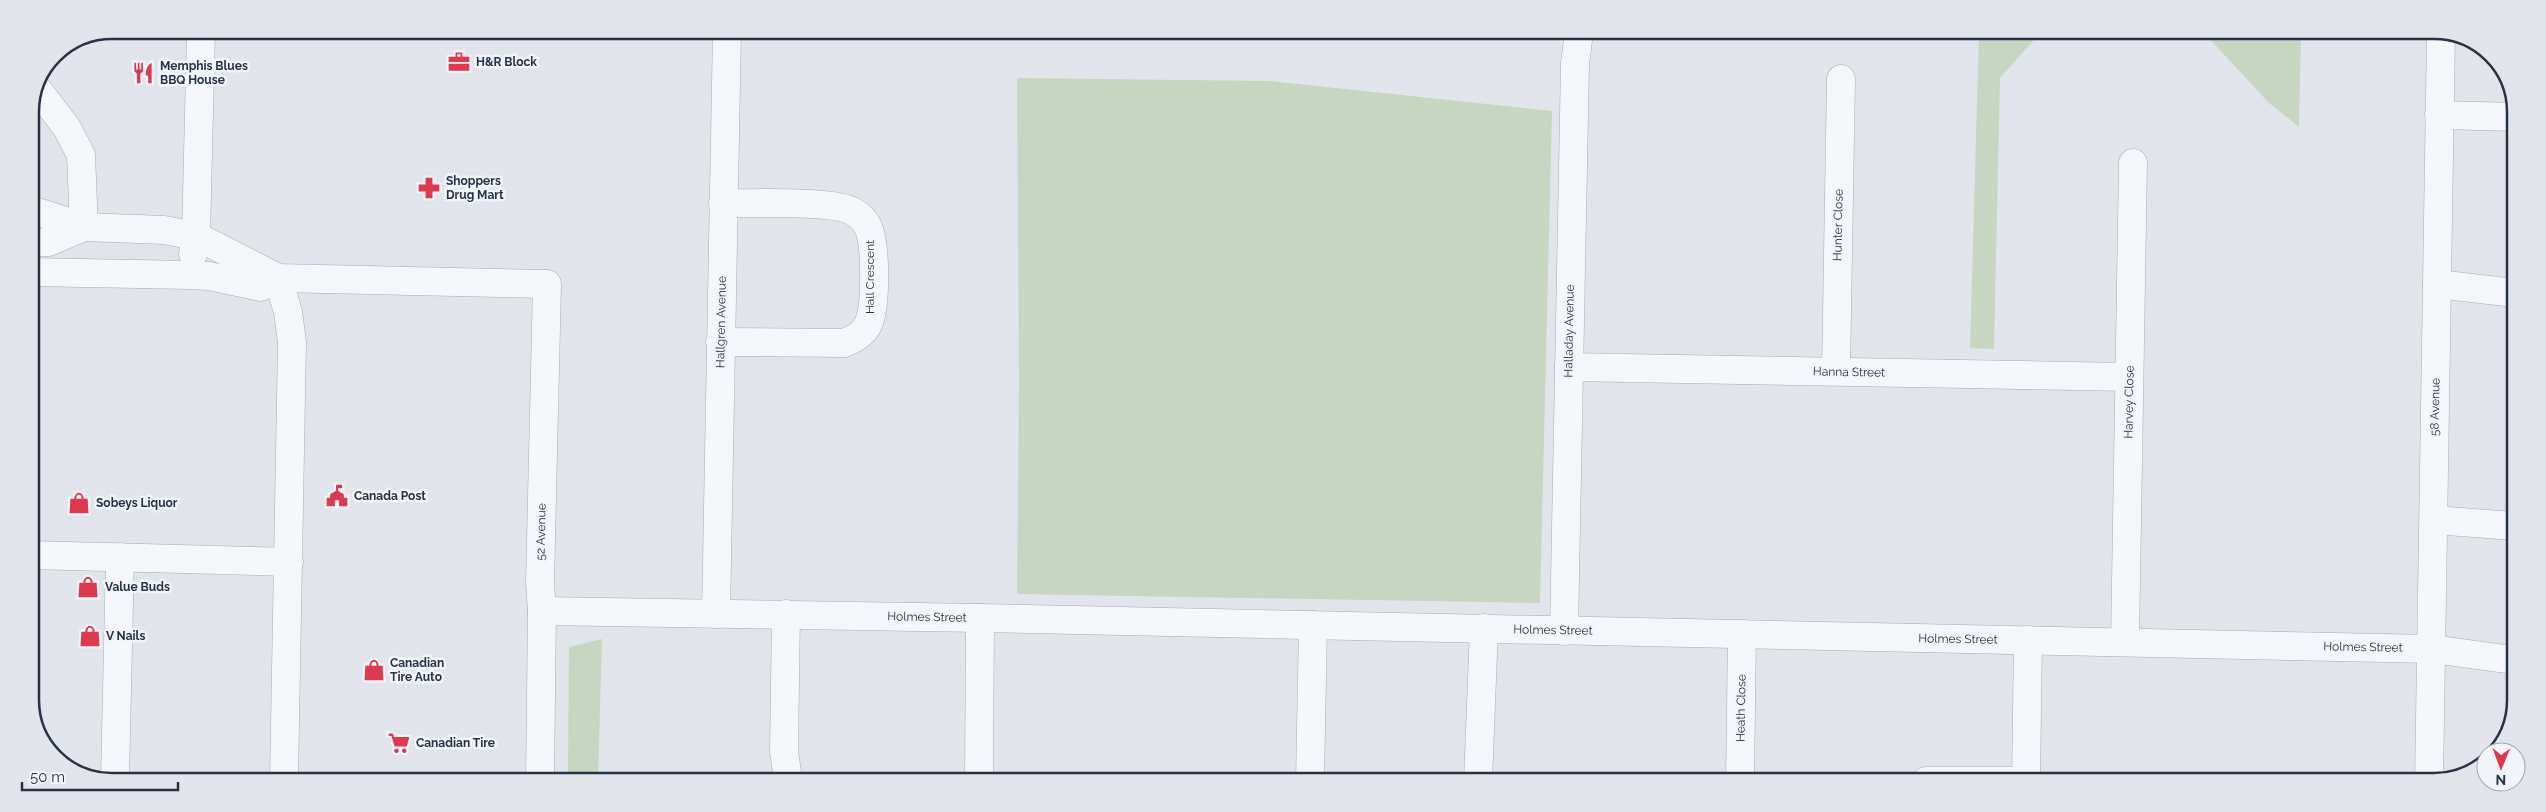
<svg xmlns="http://www.w3.org/2000/svg" width="2546" height="812" font-family="Raleway,sans-serif">
  <rect width="100%" height="100%" fill="#e1e5eb"/>
  <!-- green -->
  <g fill="#c6d6c1">
    <polygon points="1979,32 2041,32 2000,78 1994,349 1970,348"/>
    <polygon points="2204,33 2301,33 2299,127 2269,103"/>
    <polygon points="1017,78 1269,81 1552,111 1540,603 1017,594 1019,382"/>
    <polygon points="602,639 598,780 568,780 569,647"/>
  </g>
  <g fill="none" stroke-linecap="round" stroke-linejoin="round">
    <!-- minor casing -->
    <g stroke="#a5acb6" stroke-width="29">
      <g id="minor">
        <polyline points="35,86 67,128 81,155 84,227"/>
        <polyline points="2439,115 2516,117"/>
        <polyline points="30,213 41,213 84,227 164,230 196,236 278,278 547,284 540,583 542,611 540,780"/>
        <polyline points="30,243 48,242 84,227"/>
        <polyline points="193,254 196,236 201,30"/>
        <polyline points="30,272 189,275 209,276 261,287 278,278"/>
        <polyline points="278,278 288,312 292,342 284,779"/>
        <polyline points="2437,284 2515,293"/>
        <path d="M 720,342 L 844,343 C 855,339 865,333 869,322 C 876,305 876,243 868,227 C 865,220 859,215 852,211 C 833,200 749,204 723,203"/>
        <polyline points="1569,367 2129,377"/>
        <polyline points="1836,371 1841,79"/>
        <polyline points="2434,520 2514,526"/>
        <polyline points="30,555 289,562"/>
        <polyline points="542,611 980,618 2432,649 2513,660"/>
        <polyline points="716,614 727,31"/>
        <polyline points="786,614 784,751 788,780"/>
        <polyline points="1564,631 1575,64 1579,32"/>
        <polyline points="2125,642 2133,163"/>
        <polyline points="115,779 120,557"/>
        <polyline points="979,780 980,618"/>
        <polyline points="1310,781 1313,625"/>
        <polyline points="1478,781 1484,628"/>
        <polyline points="1740,781 1742,634"/>
        <polyline points="1926,781 2011,781"/>
        <polyline points="2026,781 2028,640"/>
        <polyline points="2429,782 2441,33"/>
      </g>
    </g>
    <!-- minor -->
    <use href="#minor" stroke="#f4f6f9" stroke-width="28"/>
  </g>
  <!-- icons -->
  <defs>
    <g id="office-bare" transform="scale(1.725)"><path d="M-6-3h4V-5.5h4V-3h4V5H-6ZM-1-4.5V-3h2v-1.5ZM-6 0V1H6V0Z" fill="#dd394f" stroke="#f1f4f8" stroke-width="2.5" paint-order="stroke"/></g>
    <g id="restaurant-bare" transform="scale(1.725)"><path d="M-5-6h1v4h1v-4h1v4h1v-4h1v5L-1.5 .5V6h-2V.5L-5-1ZM5-6V6H3V1.5H1.5Q1.5-4 5-6Z" fill="#dd394f" stroke="#f1f4f8" stroke-width="2.5" paint-order="stroke"/></g>
    <g id="pharmacy-bare" transform="scale(1.725)"><path d="M-2-6h4v4h4v4h-4v4h-4v-4h-4v-4h4Z" fill="#dd394f" stroke="#f1f4f8" stroke-width="2.5" paint-order="stroke"/></g>
    <g id="civic-bare" transform="scale(1.725)"><path d="M-.6-6.5H3V-4.5H.6V-3L4-1V1h2V6H-6V1h2V-1L-.6-3ZM-1.2 2.5V6h2.4V2.5Z" fill="#dd394f" stroke="#f1f4f8" stroke-width="2.5" paint-order="stroke"/></g>
    <g id="shop-bare" transform="scale(1.725)"><path d="M-5-2.5h2.3a2.7 3.5 0 0 1 5.4 0H5L5.5 6h-11ZM-1.5-2.5h3a1.5 2.3 0 0 0-3 0Z" fill="#dd394f" stroke="#f1f4f8" stroke-width="2.5" paint-order="stroke"/></g>
    <g id="supermarket-bare" transform="scale(1.725)"><path d="M-6-5.5h2.5l.6 2H6L4.5 2H-2.5L-4.4-4H-6ZM-1.5 3.2a1.3 1.3 0 1 0 .1 0ZM3 3.2a1.3 1.3 0 1 0 .1 0Z" fill="#dd394f" stroke="#f1f4f8" stroke-width="2.5" paint-order="stroke"/></g>
  </defs>
  <g fill-rule="evenodd">
    <use href="#office-bare" x="459" y="62"/>
    <use href="#restaurant-bare" x="143" y="73"/>
    <use href="#pharmacy-bare" x="429" y="188"/>
    <use href="#civic-bare" x="337" y="496"/>
    <use href="#shop-bare" x="79" y="503"/>
    <use href="#shop-bare" x="88" y="587"/>
    <use href="#shop-bare" x="90" y="636"/>
    <use href="#shop-bare" x="374" y="670"/>
    <use href="#supermarket-bare" x="399" y="743"/>
  </g>
  <g text-anchor="middle" dominant-baseline="central" stroke-width="5" stroke-linejoin="round" paint-order="stroke">
    <!-- poi labels -->
    <g font-size="12" font-weight="bold" fill="#273245" stroke="#f1f4f8" text-anchor="start">
      <text x="476" y="62">H&amp;R Block</text>
      <text x="160" y="66">Memphis Blues<tspan x="160" dy="14">BBQ House</tspan></text>
      <text x="446" y="181">Shoppers<tspan x="446" dy="14">Drug Mart</tspan></text>
      <text x="354" y="496">Canada Post</text>
      <text x="96" y="503">Sobeys Liquor</text>
      <text x="105" y="587">Value Buds</text>
      <text x="106" y="636">V Nails</text>
      <text x="390" y="663">Canadian<tspan x="390" dy="14">Tire Auto</tspan></text>
      <text x="416" y="743">Canadian Tire</text>
    </g>
    <!-- street labels -->
    <g font-size="12" fill="#273245" stroke="#f1f4f8">
      <text transform="translate(1838 225) rotate(-89)">Hunter Close</text>
      <text transform="translate(870 277) rotate(-90)">Hall Crescent</text>
      <text transform="translate(721 322) rotate(-89)">Hallgren Avenue</text>
      <text transform="translate(1569 331) rotate(-89)">Halladay Avenue</text>
      <text transform="translate(1849 372) rotate(1)">Hanna Street</text>
      <text transform="translate(2129 402) rotate(-89)">Harvey Close</text>
      <text transform="translate(2435 407) rotate(-89)">58 Avenue</text>
      <text transform="translate(541 532) rotate(-89)">52 Avenue</text>
      <text transform="translate(927 617) rotate(1)">Holmes Street</text>
      <text transform="translate(1553 630) rotate(1)">Holmes Street</text>
      <text transform="translate(1958 639) rotate(1)">Holmes Street</text>
      <text transform="translate(2363 647) rotate(1)">Holmes Street</text>
      <text transform="translate(1741 708) rotate(-89)">Heath Close</text>
    </g>
  </g>
  <!-- crop -->
  <path d="M0 0H2546V812H0ZM112 39H2434A73 73 0 0 1 2507 112V700A73 73 0 0 1 2434 773H112A73 73 0 0 1 39 700V112A73 73 0 0 1 112 39Z" fill="#e1e4ea" fill-rule="evenodd"/>
  <path fill="none" stroke="#273245" stroke-width="2.5" d="M112 39H2434A73 73 0 0 1 2507 112V700A73 73 0 0 1 2434 773H112A73 73 0 0 1 39 700V112A73 73 0 0 1 112 39Z"/>
  <!-- north arrow -->
  <g transform="translate(2501 767) rotate(181)"><circle r="24" fill="#f1f4f8" stroke="#a0a6b0"/>
  <path d="M0-4L9 19L0 12L-9 19Z" fill="#dd394f"/>
  <text y="-8" font-size="14" font-weight="bold" text-anchor="middle" fill="#273245">N</text>
  </g>
  <!-- scale -->
  <path d="M22 782v8h156v-8" fill="none" stroke="#273245" stroke-width="2.5"/>
  <text x="30" y="782" font-size="15" fill="#273245" stroke="#f1f4f8" stroke-width="4" paint-order="stroke">50 m</text>
</svg>
